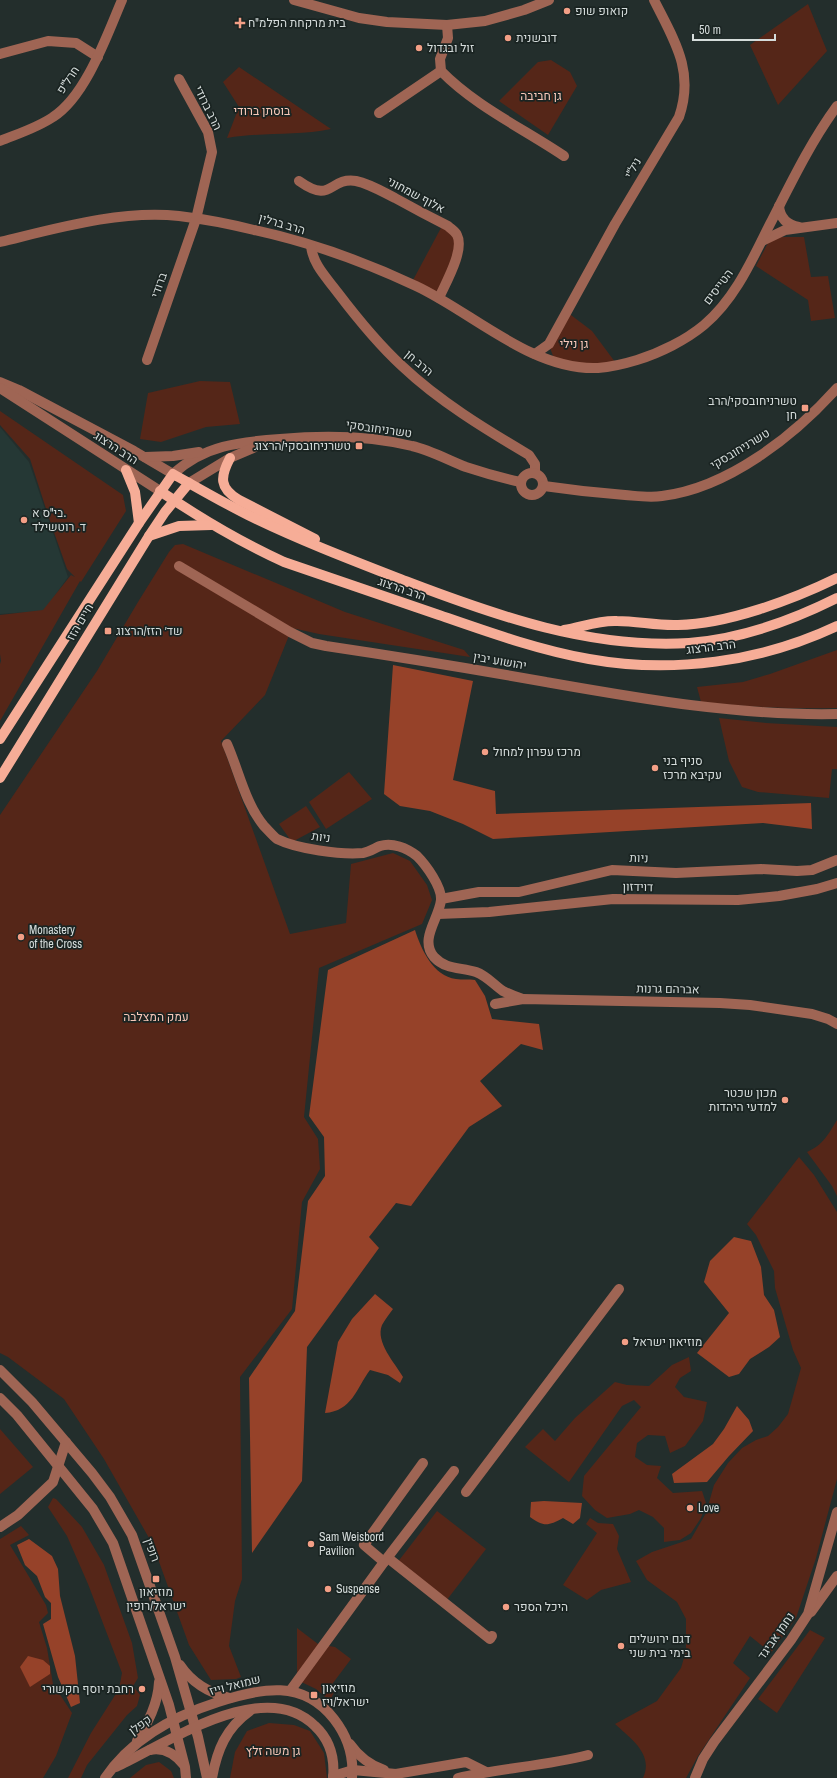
<svg xmlns="http://www.w3.org/2000/svg" width="837" height="1778" font-family="'Archivo Narrow',Heebo,sans-serif">
  <rect width="100%" height="100%" fill="#232e2c"/>
  <!-- built -->
  <polygon fill="#253835" points="0,427 29,462 68,577 44,611 0,614"/>
  <!-- green -->
  <g fill="#552618">
    <polygon points="808,4 827,51 778,105 750,45"/>
    <polygon points="551,60 570,72 577,86 548,135 499,101 538,62"/>
    <path d="M 239,67 L 331,129 C 297,136 262,132 227,138 L 239,107 L 223,82 Z"/>
    <polygon points="442,226 455,238 455,250 438,296 412,282"/>
    <polygon points="771,237 804,237 811,277 828,276 835,318 811,321 808,300 756,266"/>
    <polygon points="567,312 592,331 618,366 555,361 550,348"/>
    <polygon points="200,381 230,382 240,424 206,427 161,442 140,439 148,393"/>
    <polygon points="0,411 123,495 126,511 81,582 80,581 0,721 0,664 1,661 0,654 0,615 43,610 71,575 75,577 67,569 50,521 30,459 0,425"/>
    <polygon points="183,544 345,612 464,650 470,657 319,634 292,628 265,695 221,741 290,934 346,923 351,864 393,853 410,861 427,885 432,900 422,924 319,968 304,1117 318,1139 320,1169 302,1202 292,1309 240,1377 242,1579 235,1601 229,1646 241,1677 236,1679 211,1680 189,1645 153,1545 104,1459 64,1399 8,1357 0,1353 0,815 97,671 138,602 169,552 175,545"/>
    <path d="M 837,650 L 837,708 C 791,709 746,707 701,702 L 697,687 L 743,682 L 770,674 Z"/>
    <polygon points="719,718 766,723 837,727 837,769 832,769 829,798 758,792 742,787 729,761"/>
    <polygon points="349,772 372,799 326,829 309,802"/>
    <polygon points="306,806 320,827 292,842 279,824"/>
    <path d="M 837,1120 L 837,1196 L 832,1186 L 807,1152 C 824,1144 827,1136 837,1120 Z"/>
    <path d="M 799,1157 L 814,1175 L 837,1212 L 837,1479 L 816,1558 L 796,1618 L 771,1653 L 750,1636 L 733,1663 L 750,1678 L 698,1756 L 686,1778 L 643,1778 C 654,1754 631,1739 615,1724 L 657,1701 L 681,1668 L 686,1651 L 686,1619 L 677,1602 L 647,1580 L 636,1561 L 652,1552 L 691,1539 L 706,1513 L 714,1485 L 728,1463 L 742,1448 L 756,1440 L 768,1436 L 778,1427 L 788,1414 L 801,1368 L 793,1350 L 775,1288 L 774,1271 L 756,1235 L 747,1224 Z"/>
    <polygon points="689,1357 691,1371 680,1378 675,1387 684,1397 707,1402 703,1421 685,1446 670,1453 665,1436 648,1435 637,1443 635,1457 647,1465 661,1466 657,1478 673,1493 702,1491 706,1503 701,1518 691,1533 680,1540 664,1542 664,1528 653,1517 639,1510 630,1514 607,1518 595,1510 582,1496 584,1476 641,1407 634,1400 622,1406 569,1482 525,1447 543,1429 555,1441 575,1418 615,1382 627,1385 649,1386 672,1365"/>
    <polygon points="0,1429 33,1467 0,1494"/>
    <polygon points="53,1498 56,1499 82,1527 104,1565 132,1643 138,1678 133,1686 140,1695 137,1706 127,1715 87,1765 81,1778 68,1778 91,1733 119,1689 122,1673 88,1584 67,1536 48,1507"/>
    <polygon points="437,1511 486,1549 446,1601 397,1563"/>
    <polygon points="590,1518 598,1523 613,1524 619,1536 617,1549 631,1582 601,1590 587,1600 563,1585 597,1533 586,1524"/>
    <polygon points="21,1526 29,1535 10,1545 46,1605 48,1613 39,1622 47,1648 53,1684 72,1713 56,1756 43,1778 0,1778 0,1539"/>
    <polygon points="297,1628 318,1644 335,1647 351,1659 330,1687 334,1692 330,1701 316,1689 297,1680"/>
    <polygon points="810,1630 825,1638 777,1713 758,1699"/>
    <polygon points="269,1723 294,1725 310,1731 324,1753 327,1778 230,1778 235,1752 247,1731"/>
    <polygon points="159,1762 171,1771 174,1778 130,1778 146,1765"/>
  </g>
  <!-- forest -->
  <g fill="#964229">
    <polygon points="393,665 473,681 453,780 495,791 496,814 811,803 812,829 763,823 493,839 463,824 430,811 400,806 384,794"/>
    <path d="M 415,930 C 421,949 433,976 456,979 C 462,980 469,979 475,980 L 485,996 L 492,1019 L 539,1024 L 543,1050 L 521,1044 L 480,1081 L 502,1106 L 469,1127 L 411,1206 L 396,1203 L 369,1237 L 379,1248 L 307,1347 L 302,1481 L 252,1553 L 249,1378 L 295,1311 L 308,1201 L 325,1176 L 324,1137 L 309,1116 L 328,970 Z"/>
    <polygon points="734,1237 751,1241 761,1267 764,1295 774,1310 780,1337 769,1347 750,1359 739,1374 729,1377 697,1353 729,1313 704,1282 710,1261"/>
    <path d="M 375,1294 L 393,1309 C 389,1314 385,1320 382,1325 C 375,1342 395,1363 403,1377 L 400,1383 L 388,1375 L 370,1370 C 356,1389 352,1411 325,1413 L 338,1342 L 352,1319 Z"/>
    <polygon points="737,1406 749,1420 753,1431 729,1456 707,1482 674,1483 672,1474 713,1444 724,1429"/>
    <path d="M 544,1501 L 582,1503 L 580,1518 L 573,1524 L 563,1518 C 548,1526 544,1527 530,1517 L 531,1502 Z"/>
    <polygon points="29,1539 52,1556 58,1569 60,1596 75,1656 80,1703 71,1707 58,1677 43,1624 51,1619 51,1603 45,1597 37,1576 25,1565 17,1545"/>
    <polygon points="28,1656 43,1660 50,1666 50,1674 30,1687 20,1667"/>
  </g>
  <g fill="none" stroke-linecap="round" stroke-linejoin="round">
    <!-- minor -->
    <g stroke="#9f6554" stroke-width="10">
      <polyline points="294,0 359,18 387,22 447,25 485,21 524,10 549,0"/>
      <path d="M 447,25 L 448,38 L 440,59 L 441,71 C 475,106 524,129 564,156"/>
      <polyline points="0,54 48,41 76,43 98,57"/>
      <polyline points="379,113 441,71"/>
      <path d="M 0,141 C 17,134 37,128 53,117 C 86,96 107,35 122,0"/>
      <path d="M 299,181 C 333,205 328,177 356,181 C 370,184 383,192 395,198 C 413,208 430,217 448,226 C 451,229 455,231 457,235 C 465,250 445,284 439,298"/>
      <path d="M 779,206 C 780,218 787,225 799,227"/>
      <polyline points="762,241 785,230 837,223"/>
      <path d="M 0,242 C 58,228 119,210 179,216 C 204,219 230,224 254,230 C 309,242 365,262 416,286 C 472,312 532,371 598,368 C 611,367 624,364 637,360 C 660,353 686,340 704,325 C 735,299 752,260 770,224 C 791,183 810,143 837,106"/>
      <path d="M 311,246 C 313,265 327,278 338,293 C 357,318 378,344 402,366 C 439,401 485,429 529,455 L 535,464 L 535,473"/>
      <path d="M 535,354 L 549,344 L 615,224 L 679,117 C 695,71 674,40 654,0"/>
      <polyline points="147,360 196,219 212,152 208,132 179,79"/>
      <path d="M 0,382 L 19,390 L 134,451 L 173,474 C 205,445 239,442 280,439 C 324,435 368,435 412,446 C 430,450 448,460 466,467 C 484,473 502,478 521,482"/>
      <polyline points="0,388 160,491"/>
      <polyline points="145,457 173,456 199,452"/>
      <circle cx="532" cy="484" r="11"/>
      <polyline points="189,483 230,458 267,442"/>
      <path d="M 544,486 C 571,490 598,493 625,495 C 637,496 650,498 662,496 C 728,488 794,436 837,388"/>
      <path d="M 179,566 L 290,632 L 312,643 L 326,646 C 400,657 473,669 546,682 C 643,699 739,716 837,714"/>
      <path d="M 227,744 C 239,771 245,803 264,826 C 268,830 273,836 277,839 C 297,849 341,855 363,853 C 369,852 375,848 380,846 C 392,842 407,848 417,856 C 426,865 442,887 441,900 C 439,919 419,939 434,957 C 446,970 461,967 476,972 C 487,976 494,985 503,991 C 509,994 516,997 523,999"/>
      <polyline points="441,899 479,892 519,892 612,870 676,873 761,869 797,871 812,870 837,860"/>
      <polyline points="438,914 489,912 613,899 738,900 779,896 817,889 837,883"/>
      <polyline points="495,1004 523,999 720,1003 750,1005 812,1014 828,1019 837,1024"/>
      <polyline points="0,1370 32,1402 92,1473 110,1497 132,1535 175,1657 198,1737 207,1778"/>
      <polyline points="0,1398 17,1415 93,1509 113,1543 169,1705 185,1767 186,1778"/>
      <polyline points="466,1492 619,1289"/>
      <polyline points="0,1527 18,1515 53,1482 66,1442"/>
      <polyline points="388,1558 490,1639 492,1636"/>
      <polyline points="384,1562 364,1545 423,1463"/>
      <polyline points="811,1612 837,1576"/>
      <path d="M 180,1665 C 192,1683 209,1693 230,1698"/>
      <polyline points="290,1691 384,1562 454,1471"/>
      <path d="M 137,1741 C 148,1722 158,1704 159,1682"/>
      <path d="M 350,1744 C 359,1757 370,1765 384,1770"/>
      <path d="M 150,1750 C 164,1747 175,1754 184,1765"/>
      <path d="M 116,1767 C 166,1744 264,1675 315,1726 C 330,1740 335,1758 333,1778"/>
      <polyline points="333,1776 353,1770 396,1774 466,1762 486,1772"/>
      <path d="M 105,1778 C 132,1738 174,1716 218,1702 C 261,1688 303,1679 334,1719 C 348,1737 354,1756 352,1778"/>
      <path d="M 212,1778 C 217,1750 226,1728 250,1711"/>
      <path d="M 458,1778 C 501,1768 545,1766 588,1755"/>
      <polyline points="695,1778 703,1759 714,1742 791,1640 808,1614 837,1512"/>
    </g>
    <!-- major -->
    <g stroke="#f6ad97" stroke-width="10">
      <path d="M 230,458 C 220,477 219,488 239,500 L 315,539"/>
      <polyline points="126,470 135,492 139,523"/>
      <path d="M 160,491 C 200,518 240,542 284,562 C 336,580 387,597 439,615 C 488,632 538,650 589,659 C 672,674 761,662 837,626"/>
      <polyline points="149,536 179,526 211,525"/>
      <path d="M 564,630 C 582,627 599,620 617,621 C 638,621 657,626 678,625 C 727,624 792,600 837,578"/>
      <path d="M 0,739 L 139,523 L 173,474 C 198,488 222,502 248,515 C 299,540 354,561 408,582 C 497,616 591,649 689,643 C 740,639 791,621 837,598"/>
      <polyline points="0,778 149,536 165,512 189,483"/>
    </g>
  </g>
  <!-- markers -->
  <g fill="#f39f86" stroke="#1a2422" stroke-width="1.5">
    <circle cx="567" cy="11" r="4"/>
    <path d="M238 17h4v4h4v4h-4v4h-4v-4h-4v-4h4z"/>
    <circle cx="508" cy="38" r="4"/>
    <circle cx="419" cy="48" r="4"/>
    <rect x="801" y="404" width="8" height="8" rx="2"/>
    <rect x="355" y="442" width="8" height="8" rx="2"/>
    <circle cx="24" cy="520" r="4"/>
    <rect x="104" y="627" width="8" height="8" rx="2"/>
    <circle cx="485" cy="752" r="4"/>
    <circle cx="655" cy="768" r="4"/>
    <circle cx="21" cy="937" r="4"/>
    <circle cx="785" cy="1100" r="4"/>
    <circle cx="625" cy="1342" r="4"/>
    <circle cx="690" cy="1508" r="4"/>
    <circle cx="311" cy="1544" r="4"/>
    <rect x="152" y="1575" width="8" height="8" rx="2"/>
    <circle cx="328" cy="1589" r="4"/>
    <circle cx="506" cy="1607" r="4"/>
    <circle cx="621" cy="1646" r="4"/>
    <circle cx="142" cy="1689" r="4"/>
    <rect x="310" y="1691" width="8" height="8" rx="2"/>
  </g>
  <g text-anchor="middle" dominant-baseline="central" stroke-width="3.5" stroke-linejoin="round" paint-order="stroke">
    <!-- poi labels -->
    <g font-size="12" fill="#d5dcdb" stroke="#1a2422" text-anchor="start">
      <text x="575" y="11">קואופ שופ</text>
      <text x="248" y="23">בית מרקחת הפלמ"ח</text>
      <text x="516" y="38">דובשנית</text>
      <text x="427" y="48">זול ובגדול</text>
      <text x="797" y="401" text-anchor="end">טשרניחובסקי/הרב<tspan x="797" dy="14">חן</tspan></text>
      <text x="351" y="446" text-anchor="end">טשרניחובסקי/הרצוג</text>
      <text x="32" y="513">בי"ס א.<tspan x="32" dy="14">ד. רוטשילד</tspan></text>
      <text x="116" y="631">שד׳ הזז/הרצוג</text>
      <text x="493" y="752">מרכז עפרון למחול</text>
      <text x="663" y="761">סניף בני<tspan x="663" dy="14">עקיבא מרכז</tspan></text>
      <text x="29" y="930">Monastery<tspan x="29" dy="14">of the Cross</tspan></text>
      <text x="777" y="1093" text-anchor="end">מכון שכטר<tspan x="777" dy="14">למדעי היהדות</tspan></text>
      <text x="633" y="1342">מוזיאון ישראל</text>
      <text x="698" y="1508">Love</text>
      <text x="319" y="1537">Sam Weisbord<tspan x="319" dy="14">Pavilion</tspan></text>
      <text x="336" y="1589">Suspense</text>
      <text x="156" y="1592" text-anchor="middle">מוזיאון<tspan x="156" dy="14">ישראל/רופין</tspan></text>
      <text x="514" y="1607">היכל הספר</text>
      <text x="629" y="1639">דגם ירושלים<tspan x="629" dy="14">בימי בית שני</tspan></text>
      <text x="322" y="1688">מוזיאון<tspan x="322" dy="14">ישראל/ויז</tspan></text>
      <text x="134" y="1689" text-anchor="end">רחבת יוסף חקשורי</text>
    </g>
    <!-- street labels -->
    <g font-size="12" fill="#d5dcdb" stroke="#1a2422">
      <text transform="translate(68 80) rotate(-56)">חרל"פ</text>
      <text transform="translate(208 108) rotate(64)">הרב ברודי</text>
      <text transform="translate(633 168) rotate(-60)">ניל"י</text>
      <text transform="translate(416 195) rotate(28)">אלוף שמחוני</text>
      <text transform="translate(282 224) rotate(16)">הרב ברלין</text>
      <text transform="translate(159 285) rotate(-71)">ברודי</text>
      <text transform="translate(718 287) rotate(-53)">הטייסים</text>
      <text transform="translate(419 363) rotate(40)">הרב חן</text>
      <text transform="translate(379 429) rotate(8)">טשרניחובסקי</text>
      <text transform="translate(116 448) rotate(33)">הרב הרצוג</text>
      <text transform="translate(740 449) rotate(-31)">טשרניחובסקי</text>
      <text transform="translate(402 589) rotate(19)">הרב הרצוג</text>
      <text transform="translate(80 622) rotate(-59)">חיים הזז</text>
      <text transform="translate(711 647) rotate(-7)">הרב הרצוג</text>
      <text transform="translate(500 661) rotate(10)">יהושוע יבין</text>
      <text transform="translate(321 837) rotate(8)">ניות</text>
      <text transform="translate(639 858) rotate(2)">ניות</text>
      <text transform="translate(638 887) rotate(1)">דוידזון</text>
      <text transform="translate(668 989) rotate(1)">אברהם גרנות</text>
      <text transform="translate(152 1550) rotate(70)">רופין</text>
      <text transform="translate(776 1636) rotate(-55)">נחמן אביגד</text>
      <text transform="translate(235 1685) rotate(-14)">שמואל וייז</text>
      <text transform="translate(140 1725) rotate(-36)">קפלן</text>
    </g>
    <!-- park labels -->
    <g font-size="12" fill="#f9c8b9" stroke="#1a2422">
      <text x="541" y="96">גן חביבה</text>
      <text x="262" y="111">בוסתן ברודי</text>
      <text x="574" y="344">גן נילי</text>
      <text x="156" y="1017">עמק המצלבה</text>
      <text x="273" y="1751">גן משה זלץ</text>
    </g>
  </g>
  <!-- scale -->
  <path d="M693 34v6h82v-6" fill="none" stroke="#d5dcdb" stroke-width="2"/>
  <text x="699" y="34" font-size="12" fill="#d5dcdb" stroke="#1a2422" stroke-width="3" paint-order="stroke">50 m</text>
</svg>
